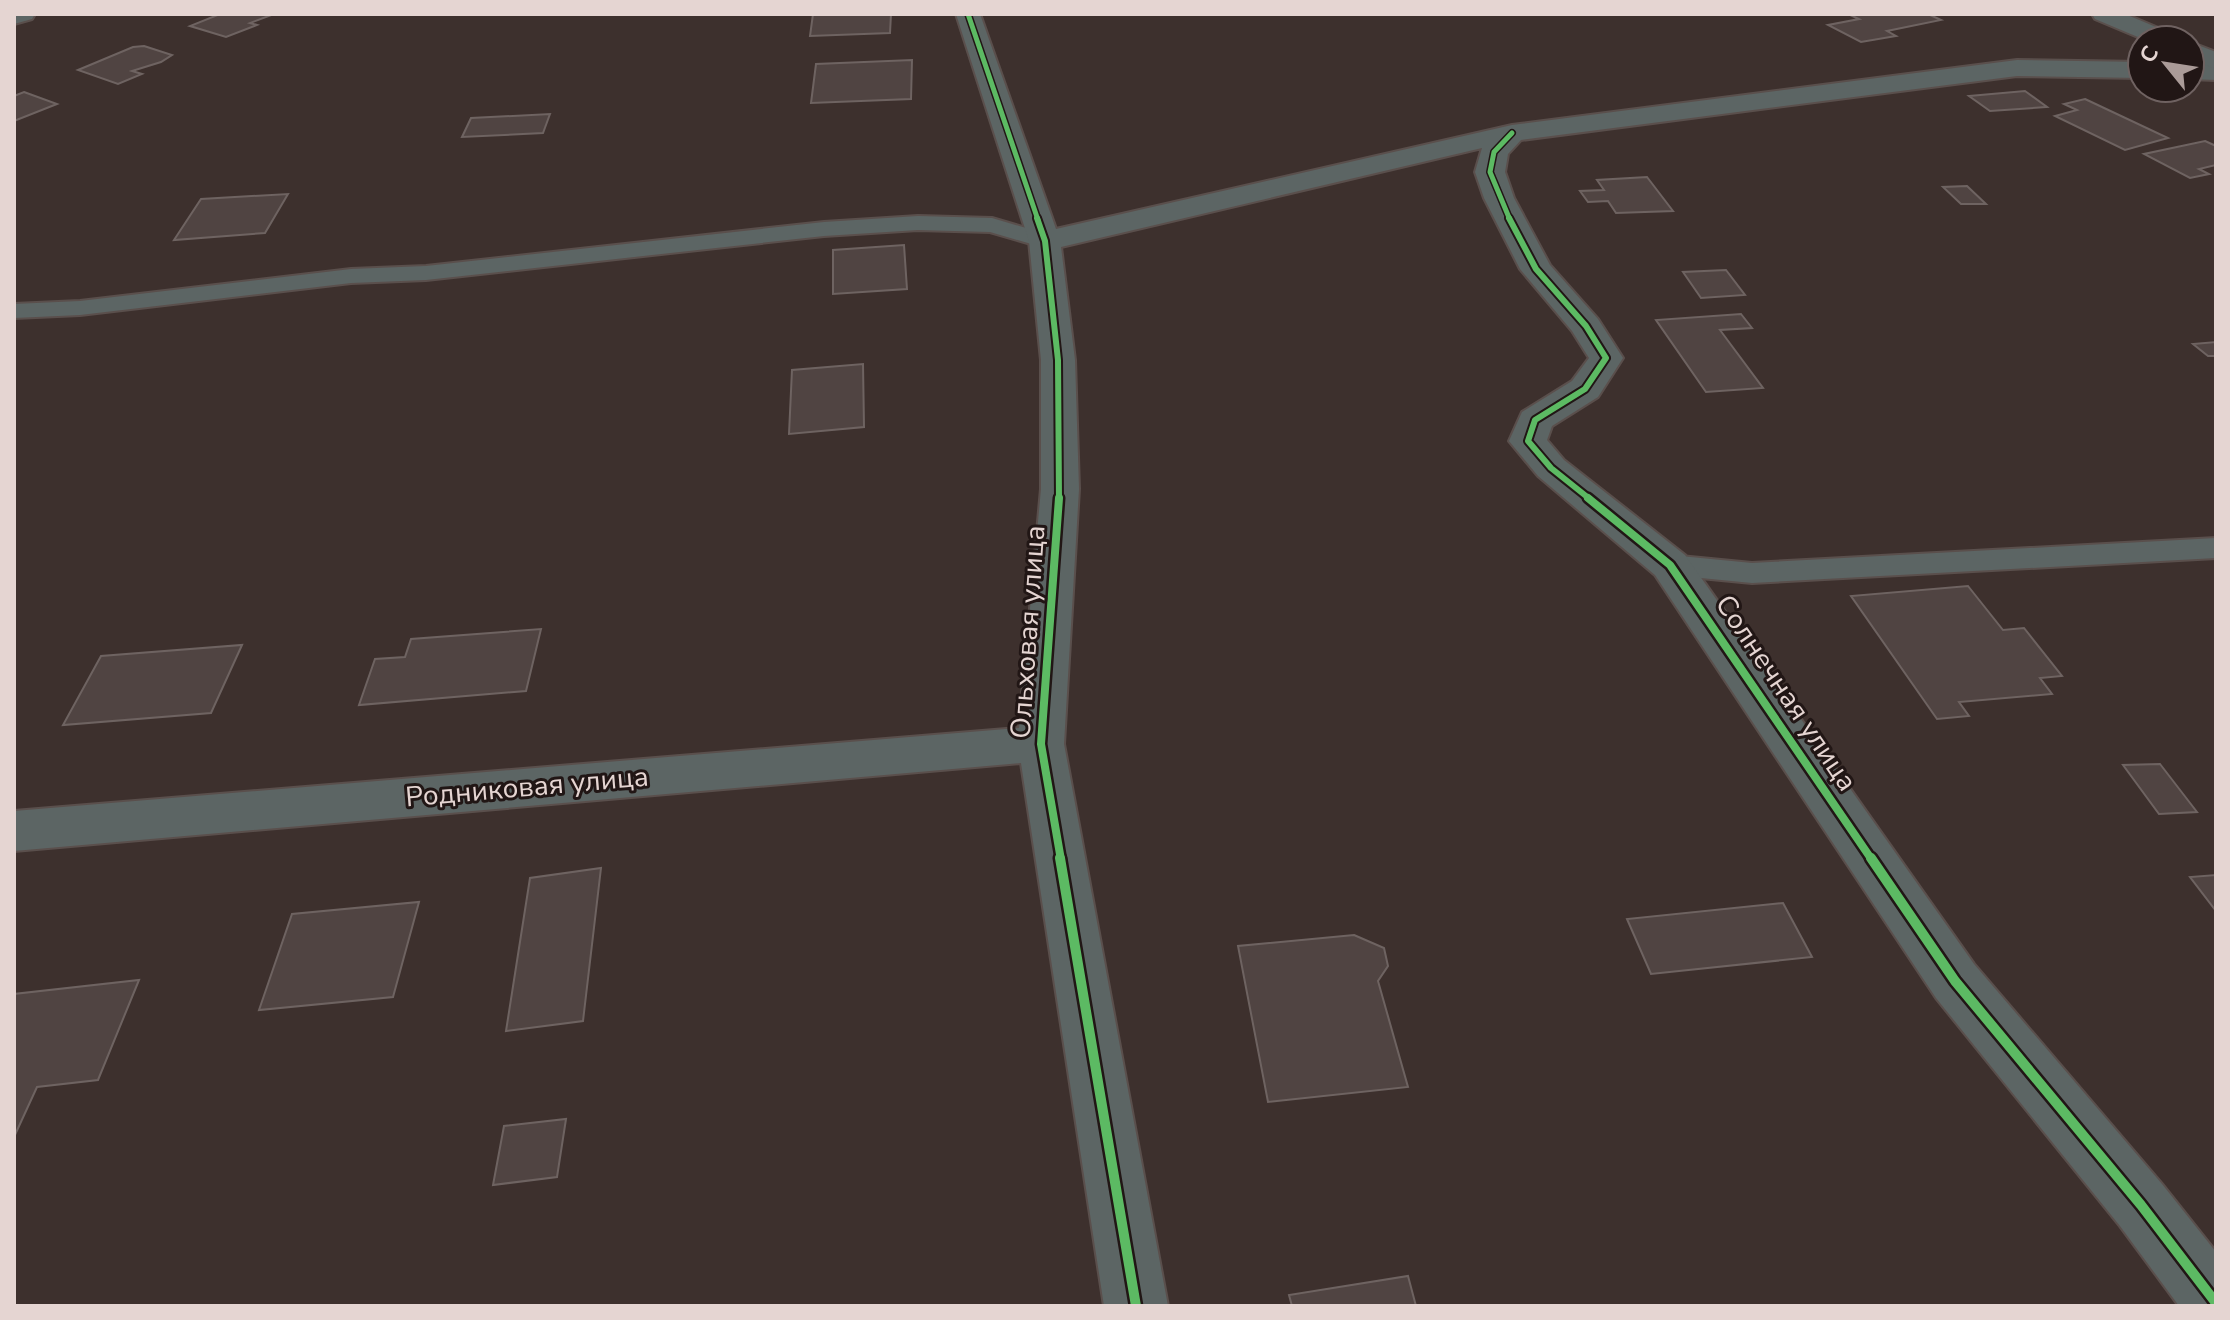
<svg xmlns="http://www.w3.org/2000/svg" width="2230" height="1320" font-family="'Nunito Sans',sans-serif">
  <rect width="100%" height="100%" fill="#3d302d"/>
  <!-- building -->
  <g fill="#504442" stroke="#6e6361" stroke-width="2">
    <polygon points="220,14 274,14 250,23 257,25 226,37 190,26"/>
    <polygon points="813,14 891,14 890,33 810,36"/>
    <polygon points="1848,14 1928,14 1941,20 1887,31 1896,36 1861,42 1828,25 1859,19"/>
    <polygon points="144,46 172,55 161,62 132,71 142,74 118,84 78,70 133,47"/>
    <polygon points="912,60 911,99 811,103 816,64"/>
    <polygon points="2025,91 2047,107 1990,111 1969,96"/>
    <polygon points="24,92 57,104 14,121 14,96"/>
    <polygon points="2085,99 2168,138 2125,150 2055,116 2077,110 2064,104"/>
    <polygon points="550,114 543,133 462,137 471,118"/>
    <polygon points="2205,141 2216,146 2216,165 2199,169 2209,174 2190,178 2144,154"/>
    <polygon points="1647,177 1673,211 1616,213 1608,201 1588,202 1580,191 1604,190 1597,180"/>
    <polygon points="1967,186 1986,204 1961,204 1943,187"/>
    <polygon points="288,194 265,233 174,240 201,199"/>
    <polygon points="904,245 907,289 833,294 833,250"/>
    <polygon points="1726,270 1745,295 1701,298 1683,272"/>
    <polygon points="1741,314 1752,328 1720,330 1763,388 1706,392 1656,320"/>
    <polygon points="2216,342 2216,356 2208,356 2193,344"/>
    <polygon points="863,364 864,427 789,434 792,370"/>
    <polygon points="1968,586 2003,630 2024,628 2062,676 2040,678 2052,694 1959,702 1969,716 1937,719 1851,596"/>
    <polygon points="541,629 526,691 359,705 375,659 405,657 411,639"/>
    <polygon points="242,645 211,713 63,725 101,656"/>
    <polygon points="2160,764 2197,812 2159,814 2123,765"/>
    <polygon points="601,868 583,1021 506,1031 530,878"/>
    <polygon points="2216,875 2216,911 2190,877"/>
    <polygon points="419,902 393,997 259,1010 292,914"/>
    <polygon points="1783,903 1812,957 1651,974 1627,919"/>
    <polygon points="1354,935 1384,948 1388,966 1378,981 1408,1087 1268,1102 1238,946"/>
    <polygon points="139,980 98,1080 37,1087 14,1137 14,994"/>
    <polygon points="566,1119 557,1177 493,1185 504,1126"/>
    <polygon points="1408,1276 1416,1306 1292,1306 1289,1295"/>
  </g>
  <g fill="none" stroke-linecap="round" stroke-linejoin="round">
    <!-- service casing -->
    <g stroke="#5a4f4c" stroke-width="4">
      <g id="service">
        <polygon points="918,216 992,218 1053,236 1056,241 1053,246 1045,248 990,232 918,230 824,236 426,280 351,283 80,315 14,318 14,304 80,301 351,269 426,266 824,222"/>
        <polygon points="2216,538 2216,558 1752,583 1670,575 1659,572 1655,565 1659,558 1670,555 1752,563"/>
      </g>
    </g>
    <!-- minor casing -->
    <g stroke="#5a4f4c" stroke-width="4">
      <g id="minor">
        <polygon points="14,14 35,14 32,19 14,24"/>
        <polygon points="956,14 980,14 1056,229 1512,125 2017,60 2142,62 2142,78 2017,76 1521,140 1508,154 1505,172 1514,198 1550,265 1598,319 1623,358 1598,397 1552,426 1547,440 1564,460 1685,555 1974,964 2162,1184 2216,1252 2216,1306 2179,1306 2120,1226 1936,998 1655,575 1538,476 1509,441 1522,412 1572,381 1589,358 1572,331 1520,269 1484,198 1475,172 1482,148 1061,247 1075,360 1079,489 1064,744 1168,1306 1104,1306 1021,763 14,851 14,811 1019,728 1041,489 1041,360 1029,241"/>
        <polygon points="2190,63 2216,64 2216,80 2190,79"/>
      </g>
    </g>
    <!-- tertiary casing -->
    <g stroke="#5a4f4c" stroke-width="4">
      <g id="tertiary">
        <polygon points="2092,14 2125,14 2175,35 2179,40 2145,40 2095,19"/>
        <polygon points="2190,42 2216,52 2216,69 2190,59"/>
      </g>
    </g>
    <!-- service -->
    <use href="#service" fill="#5c6564" fill-rule="evenodd"/>
    <!-- minor -->
    <use href="#minor" fill="#5c6564" fill-rule="evenodd"/>
    <!-- tertiary -->
    <use href="#tertiary" fill="#5c6564" fill-rule="evenodd"/>
    <!-- cycleway-far3 casing -->
    <g stroke="#211615" stroke-width="8">
      <g id="cycleway-far3">
        <polyline points="968,14 1038,220"/>
        <polyline points="1510,220 1490,172 1494,152 1512,133"/>
      </g>
    </g>
    <!-- cycleway-far2 casing -->
    <g stroke="#211615" stroke-width="10">
      <g id="cycleway-far2">
        <polyline points="1037,218 1045,241 1058,360 1059,500"/>
        <polyline points="1509,218 1536,269 1586,326 1606,358 1585,389 1535,420 1528,441 1551,468 1591,500"/>
      </g>
    </g>
    <!-- cycleway-far1 casing -->
    <g stroke="#211615" stroke-width="13">
      <g id="cycleway-far1">
        <polyline points="1059,498 1041,744 1061,860"/>
        <polyline points="1588,498 1670,565 1872,860"/>
      </g>
    </g>
    <!-- cycleway casing -->
    <g stroke="#211615" stroke-width="15">
      <g id="cycleway">
        <polyline points="1060,858 1136,1306"/>
        <polyline points="1871,858 1955,981 2141,1205 2216,1303"/>
      </g>
    </g>
    <!-- cycleway-far3 -->
    <use href="#cycleway-far3" stroke="#5cba63" stroke-width="5"/>
    <!-- cycleway-far2 -->
    <use href="#cycleway-far2" stroke="#5cba63" stroke-width="6"/>
    <!-- cycleway-far1 -->
    <use href="#cycleway-far1" stroke="#5cba63" stroke-width="8"/>
    <!-- cycleway -->
    <use href="#cycleway" stroke="#5cba63" stroke-width="10"/>
  </g>
  <g text-anchor="middle" dominant-baseline="central" stroke-width="6" stroke-linejoin="round" paint-order="stroke">
    <!-- street labels -->
    <g font-size="28" fill="#e5d5d2" stroke="#211615">
      <text transform="translate(1028 632) rotate(-86)">Ольховая улица</text>
      <text transform="translate(1786 693) rotate(56)">Солнечная улица</text>
      <text transform="translate(527 787) rotate(-5)">Родниковая улица</text>
    </g>
  </g>
  <!-- border -->
  <rect width="2230" height="1320" fill="none" stroke="#e5d5d2" stroke-width="32"/>
  <!-- north arrow -->
  <g transform="translate(2166 64) rotate(300)"><circle r="38" fill="#211615" stroke="#6f6261" stroke-width="2"/>
  <path d="M0-6L14 30L0 20L-14 30Z" fill="#aa9b98"/>
  <text y="-12" font-size="22" font-weight="bold" text-anchor="middle" fill="#e5d5d2">С</text>
  </g>
</svg>
